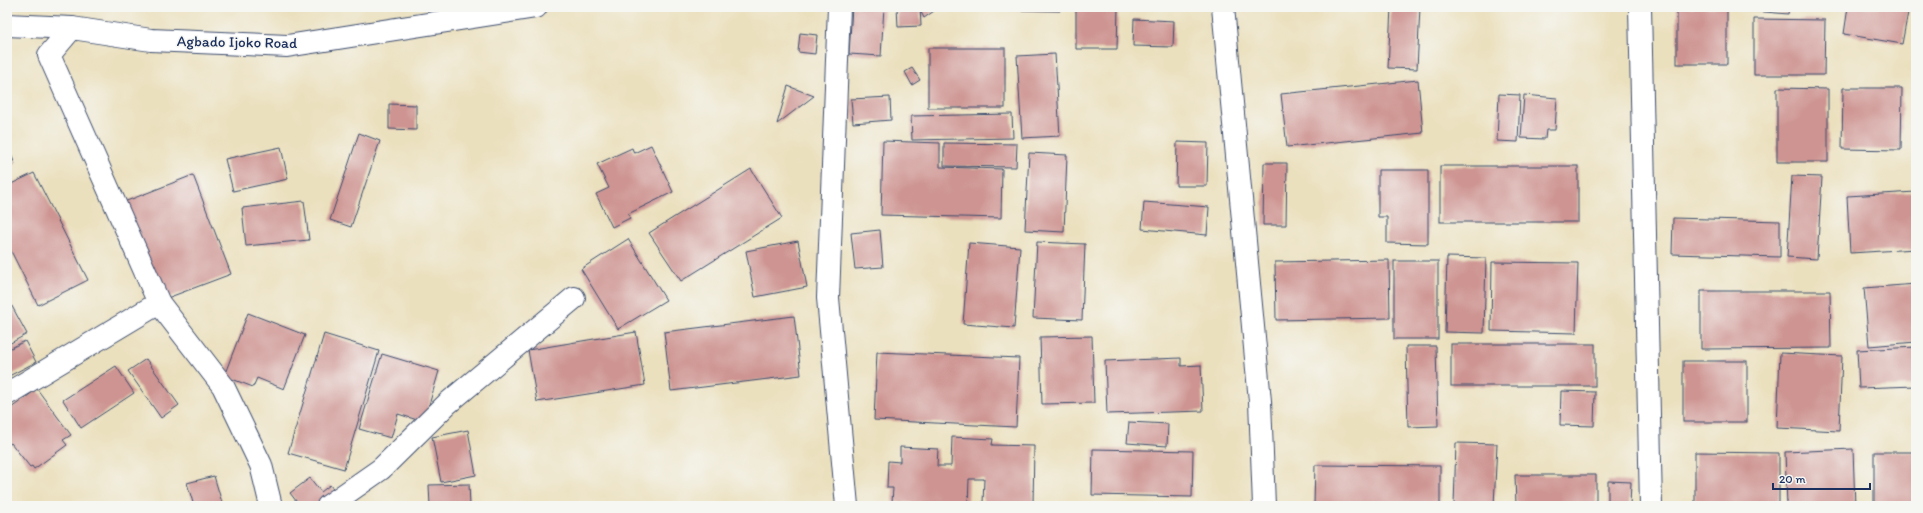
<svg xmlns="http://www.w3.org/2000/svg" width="1923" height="513" font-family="Itim,sans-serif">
  <rect width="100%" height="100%" fill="#f6f6f2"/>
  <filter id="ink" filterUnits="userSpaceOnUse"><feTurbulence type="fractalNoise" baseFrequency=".025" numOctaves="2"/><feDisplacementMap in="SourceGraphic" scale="8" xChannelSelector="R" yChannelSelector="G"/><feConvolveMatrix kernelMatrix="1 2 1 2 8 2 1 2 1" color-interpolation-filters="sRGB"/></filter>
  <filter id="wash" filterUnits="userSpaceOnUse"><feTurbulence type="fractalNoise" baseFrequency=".012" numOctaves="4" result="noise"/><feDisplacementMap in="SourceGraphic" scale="16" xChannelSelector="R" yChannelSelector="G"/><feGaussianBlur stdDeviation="0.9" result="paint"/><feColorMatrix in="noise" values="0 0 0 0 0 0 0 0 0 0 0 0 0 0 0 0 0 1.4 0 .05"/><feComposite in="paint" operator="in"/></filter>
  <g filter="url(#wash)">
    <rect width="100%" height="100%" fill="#ebe0be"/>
    <g id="blocks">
      <!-- building -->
      <g fill="#ce9492">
        <polygon points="852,7 884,7 881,56 849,54"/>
        <polygon points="897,7 920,7 921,26 898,27"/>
        <polygon points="927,7 933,7 931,8 934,11 924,18 921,12 927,8"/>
        <polygon points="1008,7 1060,7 1060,11 1008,10"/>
        <polygon points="1076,7 1118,7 1117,49 1076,49"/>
        <polygon points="1391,7 1420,7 1417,69 1388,68"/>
        <rect x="1677" y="7" width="50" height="57"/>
        <polygon points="1742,7 1789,7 1788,14 1742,10"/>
        <polygon points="1848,7 1909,7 1902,44 1844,34"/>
        <polygon points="1134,19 1174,21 1173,47 1133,46"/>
        <polygon points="1754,19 1825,20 1824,75 1754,75"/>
        <polygon points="800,33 817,35 815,54 798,52"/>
        <rect x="928" y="48" width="77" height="60"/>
        <polygon points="1055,54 1060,136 1022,138 1017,56"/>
        <polygon points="912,68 920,80 912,85 905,72"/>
        <polygon points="1418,80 1423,133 1287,147 1281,94"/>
        <polygon points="788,86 814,96 777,124"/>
        <polygon points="1777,88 1828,89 1828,162 1777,162"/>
        <polygon points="1843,88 1902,88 1901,150 1842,149"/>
        <polygon points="1499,94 1520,95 1518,142 1497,141"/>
        <polygon points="1524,95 1557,98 1555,130 1546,130 1545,139 1521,138"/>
        <polygon points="890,97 891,120 853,123 851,99"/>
        <polygon points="389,104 416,105 416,130 389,129"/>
        <polygon points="1012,114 1013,138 912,140 911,116"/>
        <polygon points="359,133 380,141 351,227 330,220"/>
        <polygon points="883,141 940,143 940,167 1002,169 1001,218 881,215"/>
        <polygon points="1177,142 1208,143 1207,186 1176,186"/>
        <polygon points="944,143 1017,144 1016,167 944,166"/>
        <polygon points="7,145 15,164 7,167"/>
        <polygon points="651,145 673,192 628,214 630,218 612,227 596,194 609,188 597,164 632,148 634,153"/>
        <polygon points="281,147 288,179 233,191 225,159"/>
        <polygon points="1029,153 1067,155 1064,232 1025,230"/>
        <polygon points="1264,163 1287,163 1286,225 1263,225"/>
        <rect x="1440" y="166" width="138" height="56"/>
        <polygon points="751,169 782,218 681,281 649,233"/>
        <polygon points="1378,170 1428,170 1428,244 1387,243 1387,217 1378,217"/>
        <polygon points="34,173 88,280 38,305 7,243 7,186"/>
        <polygon points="193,175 231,274 162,300 124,202"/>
        <polygon points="1792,176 1822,177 1817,259 1787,257"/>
        <polygon points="1916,192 1916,249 1850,253 1847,196"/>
        <polygon points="304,201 309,240 246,246 242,208"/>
        <polygon points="1144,202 1209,207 1207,235 1142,229"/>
        <polygon points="1673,218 1780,221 1780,257 1672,254"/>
        <polygon points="880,230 883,267 855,269 851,233"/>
        <polygon points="628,239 666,300 618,329 581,269"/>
        <polygon points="798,241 807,287 755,297 746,251"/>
        <polygon points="1037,242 1085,244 1082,320 1033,318"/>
        <polygon points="969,243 1020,247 1014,328 963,324"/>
        <polygon points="1447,257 1486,258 1484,333 1445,332"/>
        <polygon points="1389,260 1390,318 1276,320 1275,262"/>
        <rect x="1394" y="261" width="44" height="78"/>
        <polygon points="1492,262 1578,263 1576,333 1491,331"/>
        <polygon points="1916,284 1916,342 1869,346 1864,288"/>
        <polygon points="1701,291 1830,291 1831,348 1701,349"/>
        <polygon points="7,297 27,334 7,345"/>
        <polygon points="248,313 305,335 284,389 257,378 253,387 224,376"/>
        <polygon points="794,316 801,375 671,391 664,332"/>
        <polygon points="636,332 645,385 537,402 528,350"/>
        <polygon points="324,334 379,351 344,469 288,453"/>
        <polygon points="1092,336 1094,403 1042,404 1040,337"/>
        <polygon points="25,341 36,362 9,376 7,371 7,350"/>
        <rect x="1451" y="344" width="144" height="42"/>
        <polygon points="1406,346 1436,346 1438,426 1408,427"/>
        <polygon points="1916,347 1916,386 1859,388 1857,350"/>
        <polygon points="877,352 1019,358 1016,427 874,420"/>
        <polygon points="1780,353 1842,356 1839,431 1777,428"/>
        <polygon points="382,354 439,371 424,422 398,414 391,438 359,429"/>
        <polygon points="1181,358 1181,366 1201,365 1203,411 1107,414 1105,361"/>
        <polygon points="146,359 179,405 161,418 128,371"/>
        <rect x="1683" y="361" width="64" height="61"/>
        <polygon points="116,366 134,393 81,428 63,400"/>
        <polygon points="37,389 71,435 63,440 67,445 34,469 32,466 30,467 11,443 7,446 7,411"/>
        <polygon points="1561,391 1595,392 1594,426 1560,425"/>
        <polygon points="1129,422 1168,424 1167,446 1127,443"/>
        <polygon points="468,430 476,475 441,482 432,437"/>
        <polygon points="952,437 993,439 992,445 1034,446 1033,505 983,503 984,479 969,479 968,505 892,502 893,488 887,488 888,461 900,462 900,447 938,449 937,466 951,466"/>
        <polygon points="1456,443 1497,444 1494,506 1454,506"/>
        <polygon points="1093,449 1193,451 1192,497 1092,495"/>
        <polygon points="1853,449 1855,506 1787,506 1785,452"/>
        <polygon points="1695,452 1779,453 1779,506 1695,506"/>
        <rect x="1874" y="452" width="42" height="54"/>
        <polygon points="1315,465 1440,466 1440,506 1314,506"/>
        <polygon points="1515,475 1596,475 1596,506 1516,506"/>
        <polygon points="214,476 223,506 194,506 187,483"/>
        <polygon points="310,478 321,492 330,485 337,494 321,506 300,506 290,493"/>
        <polygon points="1608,481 1631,482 1630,506 1608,506"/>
        <polygon points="469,484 470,506 430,506 429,485"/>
      </g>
    </g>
  </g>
  <g filter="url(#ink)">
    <use href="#blocks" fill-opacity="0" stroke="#3a4a6c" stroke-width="1"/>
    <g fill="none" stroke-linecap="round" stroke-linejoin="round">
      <!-- street casing -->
      <g stroke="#3a4a6c" stroke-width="24">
        <g id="street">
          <polyline points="839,7 828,298 847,506"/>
          <polyline points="1223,7 1260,401 1264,506"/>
          <polyline points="1640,7 1651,506"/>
          <polyline points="7,25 72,28 151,40 287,46 536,7"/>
          <polyline points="72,28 49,55 159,303 223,386 261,465 271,506"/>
          <polyline points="7,394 159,303"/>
          <polyline points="328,506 381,469 448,403 574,298"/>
        </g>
      </g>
      <!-- street -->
      <use href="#street" stroke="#fff" stroke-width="22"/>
    </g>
  </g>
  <g text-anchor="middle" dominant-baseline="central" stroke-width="3" stroke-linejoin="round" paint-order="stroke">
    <!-- street labels -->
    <g font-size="15" fill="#1b2f5e" stroke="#f6f6f2">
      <text transform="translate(237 42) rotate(1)">Agbado Ijoko Road</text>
    </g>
  </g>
  <!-- margin -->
  <rect width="1923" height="513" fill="none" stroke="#f6f6f2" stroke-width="24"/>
  <!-- scale -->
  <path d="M1773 483v6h97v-6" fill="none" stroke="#1b2f5e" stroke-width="2"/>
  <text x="1779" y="483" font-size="12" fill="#1b2f5e" stroke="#f6f6f2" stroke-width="3" paint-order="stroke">20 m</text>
</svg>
